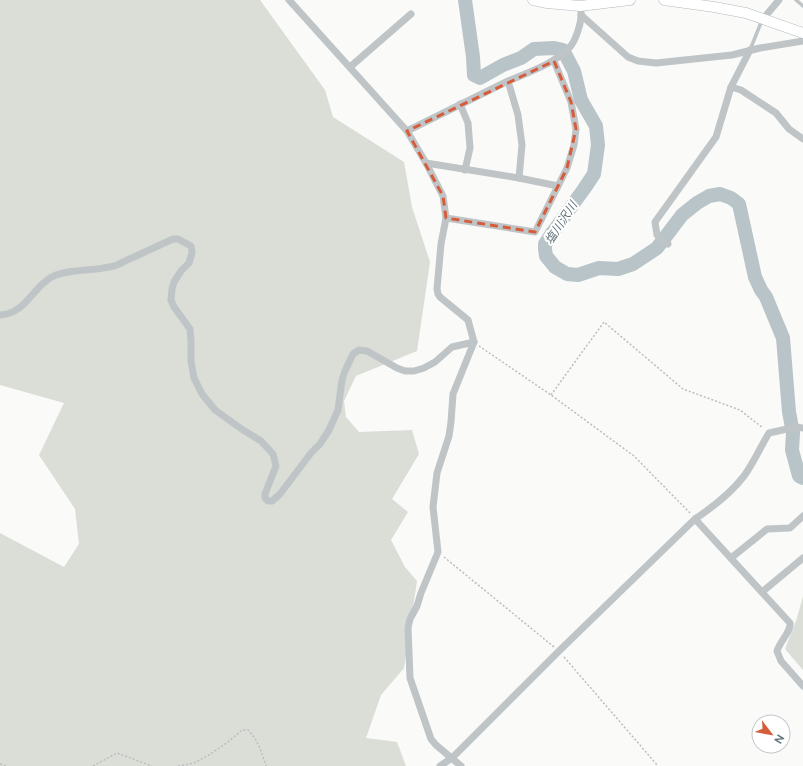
<svg xmlns="http://www.w3.org/2000/svg" width="803" height="766" font-family="Raleway,'Noto Sans JP',sans-serif">
  <rect width="100%" height="100%" fill="#fafaf8"/>
  <!-- green -->
  <g fill="#daded7">
    <polygon points="0,0 260,0 325,90 333,117 404,162 412,207 430,262 417,351 356,376 344,401 346,417 359,432 412,430 419,454 392,499 408,512 391,540 405,567 417,581 404,668 381,695 366,738 397,742 406,766 0,766 0,533 64,567 79,544 75,509 39,455 64,403 0,385"/>
    <polygon points="803,596 803,670 785,649 797,618"/>
  </g>
  <g fill="none" stroke-linecap="round" stroke-linejoin="round">
    <!-- river -->
    <polyline stroke="#b8c4c7" stroke-width="14" points="465,0 473,57 474,75 480,78 503,65 521,58 534,49 554,48 563,50 574,71 581,100 596,126 598,145 594,174 584,189 576,200 556,228 552,233 545,244 545,249 546,256 555,267 567,274 578,275 599,268 618,269 633,264 657,248 682,215 697,203 709,196 720,194 731,198 739,204 755,277 761,290 766,297 783,338 789,412 793,433 792,450 799,476 803,478"/>
    <!-- secondary casing -->
    <g stroke="#b4babe" stroke-width="11">
      <g id="secondary">
        <polyline points="533,0 547,3 580,6 630,0"/>
        <polyline points="664,0 714,7 746,13 803,33"/>
      </g>
    </g>
    <!-- path -->
    <g stroke="#babdc0" stroke-width="1.5" stroke-dasharray="2 2" stroke-linecap="butt">
      <polyline points="479,346 551,395 634,456 690,513"/>
      <polyline points="551,395 604,322 683,389 740,410 763,428"/>
      <polyline points="444,557 554,647"/>
      <polyline points="564,657 658,766"/>
      <polyline points="0,764 7,766"/>
      <polyline points="93,766 117,753 152,766"/>
      <path d="M 178,766 L 194,763 L 209,755 L 228,742 L 242,730 L 248,730 C 258,740 262,753 266,766"/>
    </g>
    <!-- service -->
    <g stroke="#bfc4c7" stroke-width="3.5">
      <polyline points="796,0 803,6"/>
      <polyline points="750,50 762,20"/>
    </g>
    <!-- minor -->
    <g stroke="#bfc4c7" stroke-width="7">
      <polyline points="289,0 407,131 426,163 443,196 446,218 441,244 437,289 438,294 440,297 468,320 474,342 453,394 451,422 449,436 437,473 433,507 438,552 421,593 417,606 410,619 408,628 410,678 431,739 436,745 461,766"/>
      <polyline points="581,15 628,57 638,61 656,63 732,55 760,48 803,41"/>
      <polyline points="763,19 779,0"/>
      <polyline points="750,50 731,87 741,90 776,113 789,129 803,139"/>
      <polyline points="350,67 411,14"/>
      <polyline points="508,81 518,115 522,145 519,178"/>
      <polyline points="460,104 468,123 470,148 465,170"/>
      <path d="M 407,131 C 440,115 473,98 506,82 C 528,72 553,65 570,47 C 576,40 582,21 581,12"/>
      <polyline points="426,163 519,178 558,186"/>
      <polyline points="446,218 535,232 567,168 574,145 576,129 571,102 554,61"/>
      <polyline points="668,244 657,235 655,222 716,137 731,87"/>
      <path d="M 0,315 C 27,314 33,284 56,275 C 75,268 97,272 117,265 C 122,263 128,259 134,257 C 147,251 160,245 173,239 L 178,239 L 191,246 L 192,253 L 189,263 L 181,271 L 174,282 L 172,289 L 171,300 L 174,307 L 190,329 L 191,341 L 191,361 L 194,378 L 202,394 L 215,410 L 243,430 L 261,441 L 273,454 L 276,466 L 265,494 L 265,498 L 268,501 L 272,501 L 280,494 L 311,453 L 320,444 L 329,430 L 338,410 L 342,380 L 345,371 L 353,354 L 359,350 L 367,351 L 397,368 L 405,371 L 414,371 L 424,368 L 435,362 L 452,347 L 474,342"/>
      <path d="M 695,519 L 790,623 C 791,632 780,641 777,651 L 781,661 L 803,686"/>
      <polyline points="731,558 767,529 790,528 803,516"/>
      <polyline points="762,592 803,558"/>
      <path d="M 440,766 L 452,758 L 559,651 L 695,519 C 713,507 731,493 744,476 C 753,464 761,446 769,433 L 796,427 L 803,428"/>
    </g>
    <!-- secondary -->
    <use href="#secondary" stroke="#fff" stroke-width="10"/>
  </g>
  <!-- marked area -->
  <path fill="none" stroke="#d55d3c" stroke-width="3" stroke-dasharray="8 5" stroke-linejoin="round" d="M 554,61 L 571,102 L 576,129 L 567,168 L 535,232 L 446,218 L 443,196 L 407,131 Z"/>
  <g text-anchor="middle" dominant-baseline="central" stroke-width="4" stroke-linejoin="round" paint-order="stroke">
    <!-- water labels -->
    <g font-size="12" font-style="italic" fill="#62747a" stroke="#fff">
      <text transform="translate(561 223) rotate(-57)">塩川沢川</text>
    </g>
  </g>
  <!-- north arrow -->
  <g transform="translate(771 734) rotate(122)"><circle r="19" fill="#ffffff" stroke="#c2c8cc"/>
  <path d="M0-3L7 15L0 10L-7 15Z" fill="#d55d3c"/>
  <text y="-6" font-size="11" font-weight="bold" text-anchor="middle" fill="#667680">N</text>
  </g>
</svg>
